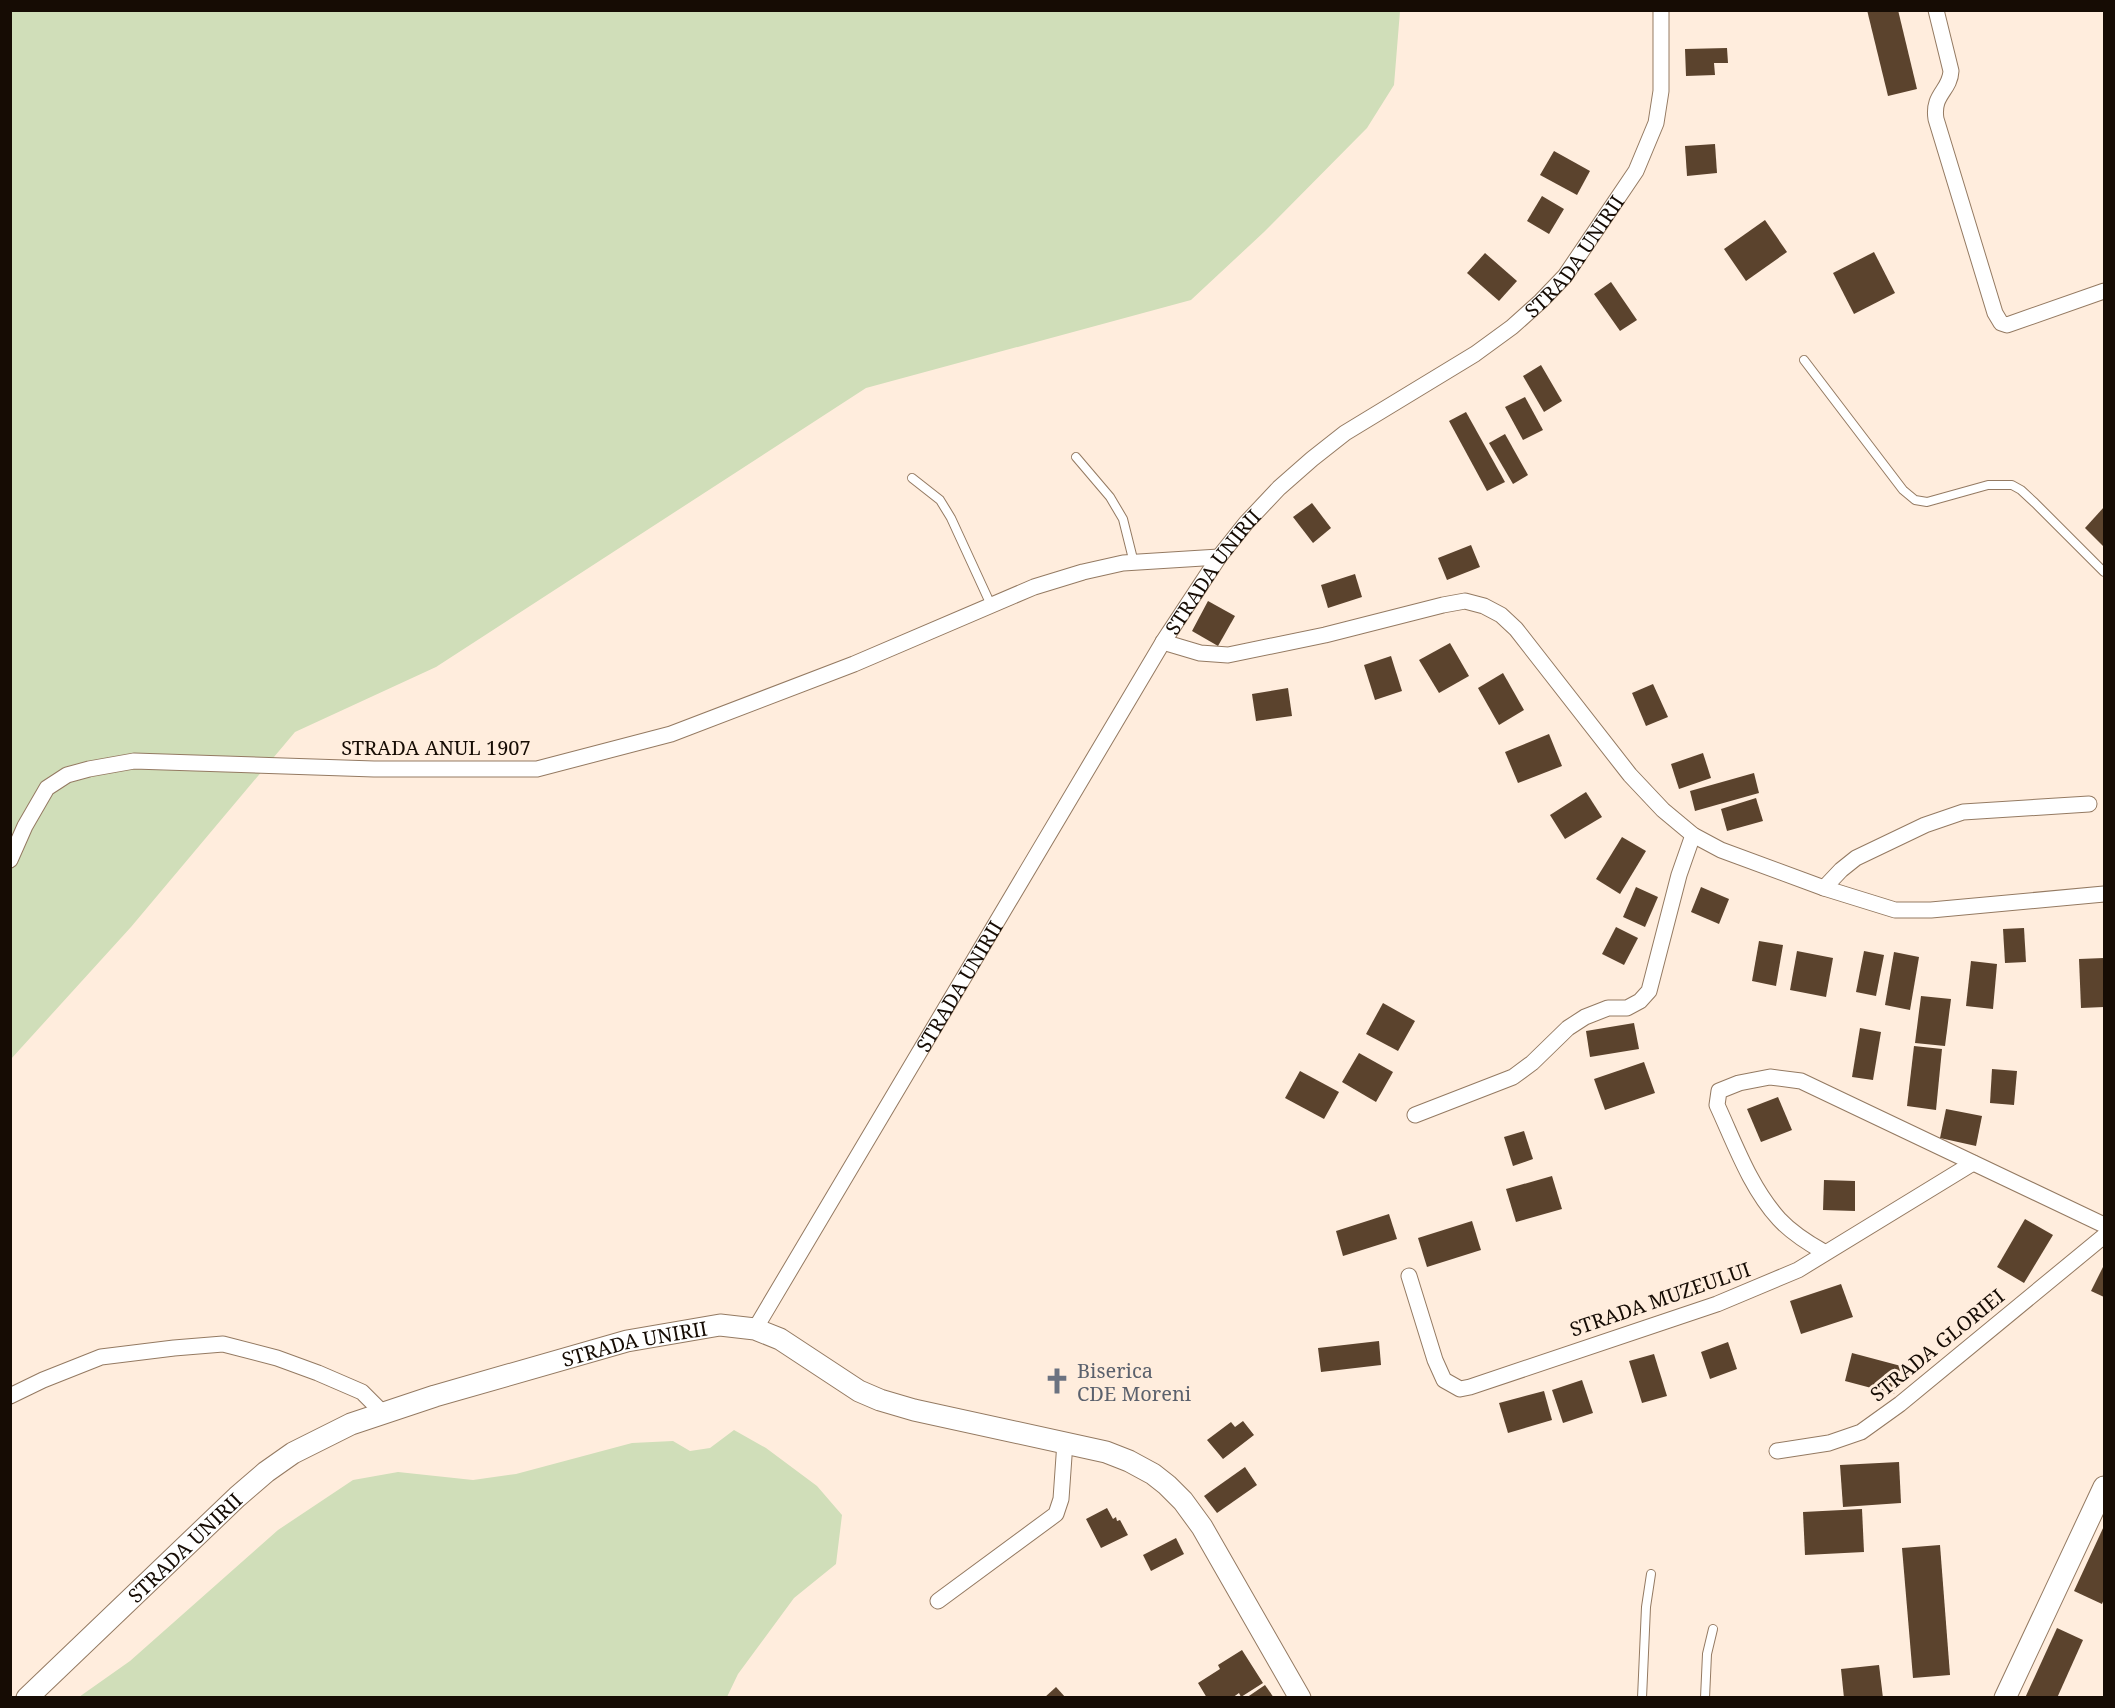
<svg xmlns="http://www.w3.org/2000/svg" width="2115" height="1708" font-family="'Noto Serif',serif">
  <rect width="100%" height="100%" fill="#ffeddd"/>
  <!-- green -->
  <g fill="#d0deb9">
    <polygon points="11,11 1400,11 1394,85 1367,128 1264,232 1191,300 866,388 436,667 295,732 131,927 11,1059"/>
    <polygon points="734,1430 766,1448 817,1486 842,1515 836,1564 794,1598 738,1674 727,1697 79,1697 130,1661 278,1530 353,1480 398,1472 473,1480 516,1474 632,1443 673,1441 690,1451 710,1448"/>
  </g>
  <!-- building -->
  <g fill="#5b432d">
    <polygon points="1867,10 1898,10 1917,89 1888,96"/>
    <polygon points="1727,48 1728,63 1714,63 1715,75 1686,76 1685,49"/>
    <polygon points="1715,144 1717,173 1687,176 1685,146"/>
    <polygon points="1554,151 1590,171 1577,195 1540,175"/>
    <polygon points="1542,196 1564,209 1549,234 1527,221"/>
    <polygon points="1765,220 1787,252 1746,281 1724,249"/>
    <polygon points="1874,252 1895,293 1854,314 1833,273"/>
    <polygon points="1485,253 1517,281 1499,301 1467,273"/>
    <polygon points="1611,282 1637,320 1620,331 1594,294"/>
    <polygon points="1541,365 1562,401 1544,412 1523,376"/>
    <polygon points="1525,397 1543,430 1523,440 1505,407"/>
    <polygon points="1466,412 1505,482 1487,491 1449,421"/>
    <polygon points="1505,434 1528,475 1513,484 1489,443"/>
    <polygon points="1312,503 1331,528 1313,543 1293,517"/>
    <polygon points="2104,507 2104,547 2085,528"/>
    <polygon points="1471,545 1480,567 1447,580 1438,558"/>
    <polygon points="1355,574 1362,597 1328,608 1321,585"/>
    <polygon points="1208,601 1235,616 1218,646 1192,631"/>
    <polygon points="1450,643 1469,676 1439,693 1419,660"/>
    <polygon points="1391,656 1402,691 1375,700 1364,665"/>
    <polygon points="1503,673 1524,710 1499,725 1478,688"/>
    <polygon points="1653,684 1668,717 1646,726 1632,693"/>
    <polygon points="1288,688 1292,716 1256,721 1252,694"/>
    <polygon points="1549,734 1562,766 1518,783 1505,752"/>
    <polygon points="1703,753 1711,778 1679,789 1671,764"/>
    <polygon points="1754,773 1759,793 1695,811 1690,791"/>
    <polygon points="1586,792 1602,817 1565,839 1550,815"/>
    <polygon points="1756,798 1763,821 1727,831 1721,809"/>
    <polygon points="1622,837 1646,851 1620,894 1596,879"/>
    <polygon points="1636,887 1658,897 1645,927 1623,917"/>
    <polygon points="1701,887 1729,899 1719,924 1691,912"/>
    <polygon points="1616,927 1638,938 1624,965 1602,954"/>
    <polygon points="2024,928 2026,962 2005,963 2003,929"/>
    <polygon points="1759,941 1783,945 1776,986 1752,981"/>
    <polygon points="1797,951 1833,958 1826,997 1790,990"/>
    <polygon points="1864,951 1884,955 1876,996 1856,992"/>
    <polygon points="1894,952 1919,957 1910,1010 1885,1005"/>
    <polygon points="2104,958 2104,1007 2081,1008 2079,959"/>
    <polygon points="1971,961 1997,964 1993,1009 1966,1006"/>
    <polygon points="1921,996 1951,999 1945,1046 1915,1043"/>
    <polygon points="1383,1003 1415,1021 1398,1051 1366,1034"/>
    <polygon points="1634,1023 1639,1049 1590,1057 1586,1031"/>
    <polygon points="1860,1028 1881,1032 1873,1080 1852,1077"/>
    <polygon points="1914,1046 1942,1049 1936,1110 1907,1106"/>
    <polygon points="1359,1053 1393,1072 1376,1102 1342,1082"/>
    <polygon points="1644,1062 1655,1093 1605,1110 1594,1079"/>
    <polygon points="1992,1069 2017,1071 2014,1105 1990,1103"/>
    <polygon points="1300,1071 1339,1092 1324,1119 1285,1098"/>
    <polygon points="1778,1097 1792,1130 1761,1142 1747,1109"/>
    <polygon points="1946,1109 1982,1116 1976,1146 1940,1138"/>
    <polygon points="1524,1131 1533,1159 1513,1166 1504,1137"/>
    <polygon points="1552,1176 1562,1209 1516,1222 1506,1189"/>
    <polygon points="1824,1180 1855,1181 1855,1211 1823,1210"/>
    <polygon points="1389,1214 1397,1239 1343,1256 1336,1231"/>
    <polygon points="2025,1219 2053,1235 2024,1283 1997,1267"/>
    <polygon points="1472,1221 1481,1250 1427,1267 1418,1238"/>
    <polygon points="2104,1265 2104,1297 2091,1291"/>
    <polygon points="1841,1284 1853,1317 1801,1334 1790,1301"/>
    <polygon points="1379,1341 1381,1365 1321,1372 1318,1348"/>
    <polygon points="1728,1342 1737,1369 1710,1379 1701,1352"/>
    <polygon points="1852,1353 1901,1366 1894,1394 1845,1381"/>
    <polygon points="1654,1354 1667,1396 1642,1403 1629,1361"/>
    <polygon points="1582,1380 1593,1413 1563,1423 1552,1390"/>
    <polygon points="1544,1391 1552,1420 1508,1433 1499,1403"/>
    <polygon points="1243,1421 1254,1435 1223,1459 1207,1440 1231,1422 1235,1427"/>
    <polygon points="1899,1462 1901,1503 1843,1507 1840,1465"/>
    <polygon points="1245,1467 1257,1485 1217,1513 1204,1496"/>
    <polygon points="1107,1508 1113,1519 1116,1517 1117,1521 1120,1520 1128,1535 1101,1548 1086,1519"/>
    <polygon points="1862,1509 1864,1552 1805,1555 1803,1512"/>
    <polygon points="2104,1526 2104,1599 2102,1604 2074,1591"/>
    <polygon points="1176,1538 1184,1554 1151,1571 1143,1555"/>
    <polygon points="1940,1545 1950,1675 1913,1678 1902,1548"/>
    <polygon points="2057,1628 2083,1640 2057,1698 2025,1698"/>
    <polygon points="1242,1650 1263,1683 1241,1697 1239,1693 1232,1698 1207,1698 1198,1683 1220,1669 1218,1665"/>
    <polygon points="1879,1665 1883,1698 1844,1698 1841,1669"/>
    <polygon points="1265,1685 1274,1698 1246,1698"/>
    <polygon points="1056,1687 1066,1698 1044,1698"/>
  </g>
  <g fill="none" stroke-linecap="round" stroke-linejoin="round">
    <!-- lane casing -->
    <g stroke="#947a62" stroke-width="10">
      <g id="lane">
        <polyline points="1804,360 1903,490 1915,500 1927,502 1988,485 2012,485 2021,490 2035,503 2104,572"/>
        <polyline points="1076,457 1110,497 1123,519 1134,563"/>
        <polyline points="912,478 940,500 951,518 991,605"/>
        <polyline points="1642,1698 1646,1607 1651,1574"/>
        <polyline points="1705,1698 1707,1654 1713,1629"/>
      </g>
    </g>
    <!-- street casing -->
    <g stroke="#947a62" stroke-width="17">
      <g id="street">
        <path d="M 1936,10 L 1951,71 C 1950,91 1932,94 1936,119 L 1995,313 L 2001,323 L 2007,325 L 2104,291"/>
        <polyline points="1163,642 1200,653 1228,655 1325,635 1443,605 1465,601 1484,606 1501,615 1516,629 1630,775 1663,810 1693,835 1721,850 1824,888 1895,910 1931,910 2104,894"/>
        <polyline points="10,860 25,826 47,788 67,775 89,769 134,761 374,769 537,769 671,734 854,664 1034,587 1083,572 1123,563 1219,557"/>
        <polyline points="1824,888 1841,870 1856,858 1925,825 1963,812 2089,804"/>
        <polyline points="1415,1115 1513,1077 1532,1063 1568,1028 1585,1017 1608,1008 1627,1008 1640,1001 1649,991 1679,875 1693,835"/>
        <path d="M 1824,1252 C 1808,1243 1792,1233 1779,1219 C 1750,1187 1735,1144 1717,1105 L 1719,1091 L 1739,1083 L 1770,1077 L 1801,1081 L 2104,1225"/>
        <polyline points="1409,1276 1435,1360 1444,1380 1460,1389 1470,1387 1717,1304 1798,1270 1973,1163"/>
        <path id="s1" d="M 755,1329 L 1163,642 L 1219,557 L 1246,523 L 1279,488 L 1312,459 L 1345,433 L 1475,354 L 1512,327 L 1541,301 L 1565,276 L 1636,171 L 1656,123 L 1661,91 L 1661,10"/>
        <polyline points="10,1396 43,1380 101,1357 174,1348 223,1344 277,1358 318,1373 362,1392 383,1413"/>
        <polyline points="1777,1451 1829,1443 1861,1432 1900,1404 2104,1236"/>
        <polyline points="938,1601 1056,1514 1061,1499 1065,1442"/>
      </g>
    </g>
    <!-- secondary casing -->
    <g stroke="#947a62" stroke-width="23">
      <g id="secondary">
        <path id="s2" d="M 27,1698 L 237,1497 L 266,1472 L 293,1453 L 351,1424 L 435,1396 L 627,1341 L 720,1325 L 755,1329 L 780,1339 L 859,1391 L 880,1400 L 914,1410 L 1106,1452 L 1129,1461 L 1153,1474 L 1167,1485 L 1183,1501 L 1202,1527 L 1300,1698"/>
        <polyline points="2005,1698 2104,1487"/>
      </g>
    </g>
    <!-- lane -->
    <use href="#lane" stroke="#fff" stroke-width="8"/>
    <!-- street -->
    <use href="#street" stroke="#fff" stroke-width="15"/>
    <!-- secondary -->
    <use href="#secondary" stroke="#fff" stroke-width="21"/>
  </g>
  <!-- icons -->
  <defs>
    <g id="church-bare" transform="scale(2.07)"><path d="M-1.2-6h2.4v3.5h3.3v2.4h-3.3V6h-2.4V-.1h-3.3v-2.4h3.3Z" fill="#6b7280" stroke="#ffeddd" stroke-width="2.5" paint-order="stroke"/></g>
  </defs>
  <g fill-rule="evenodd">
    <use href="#church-bare" x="1057" y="1381"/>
  </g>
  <g text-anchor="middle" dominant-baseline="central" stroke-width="6" stroke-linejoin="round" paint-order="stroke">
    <!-- street labels -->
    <g font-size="20" fill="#160c04" stroke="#ffeddd">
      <text stroke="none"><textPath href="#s1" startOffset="1371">STRADA UNIRII</textPath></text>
      <text stroke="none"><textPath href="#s1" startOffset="885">STRADA UNIRII</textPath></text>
      <text x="436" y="747">STRADA ANUL 1907</text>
      <text stroke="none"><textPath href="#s1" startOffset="399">STRADA UNIRII</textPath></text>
      <text transform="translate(1660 1299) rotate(-19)">STRADA MUZEULUI</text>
      <text stroke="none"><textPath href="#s2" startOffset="722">STRADA UNIRII</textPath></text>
      <text transform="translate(1937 1345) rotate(-39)">STRADA GLORIEI</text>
      <text stroke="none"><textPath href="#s2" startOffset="218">STRADA UNIRII</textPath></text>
    </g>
    <!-- worship labels -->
    <g font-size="20" fill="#5b616d" stroke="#ffeddd" text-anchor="start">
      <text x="1077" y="1370">Biserica<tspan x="1077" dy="23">CDE Moreni</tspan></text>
    </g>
  </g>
  <!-- border -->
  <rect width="2115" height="1708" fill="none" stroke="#160c04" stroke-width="24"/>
</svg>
